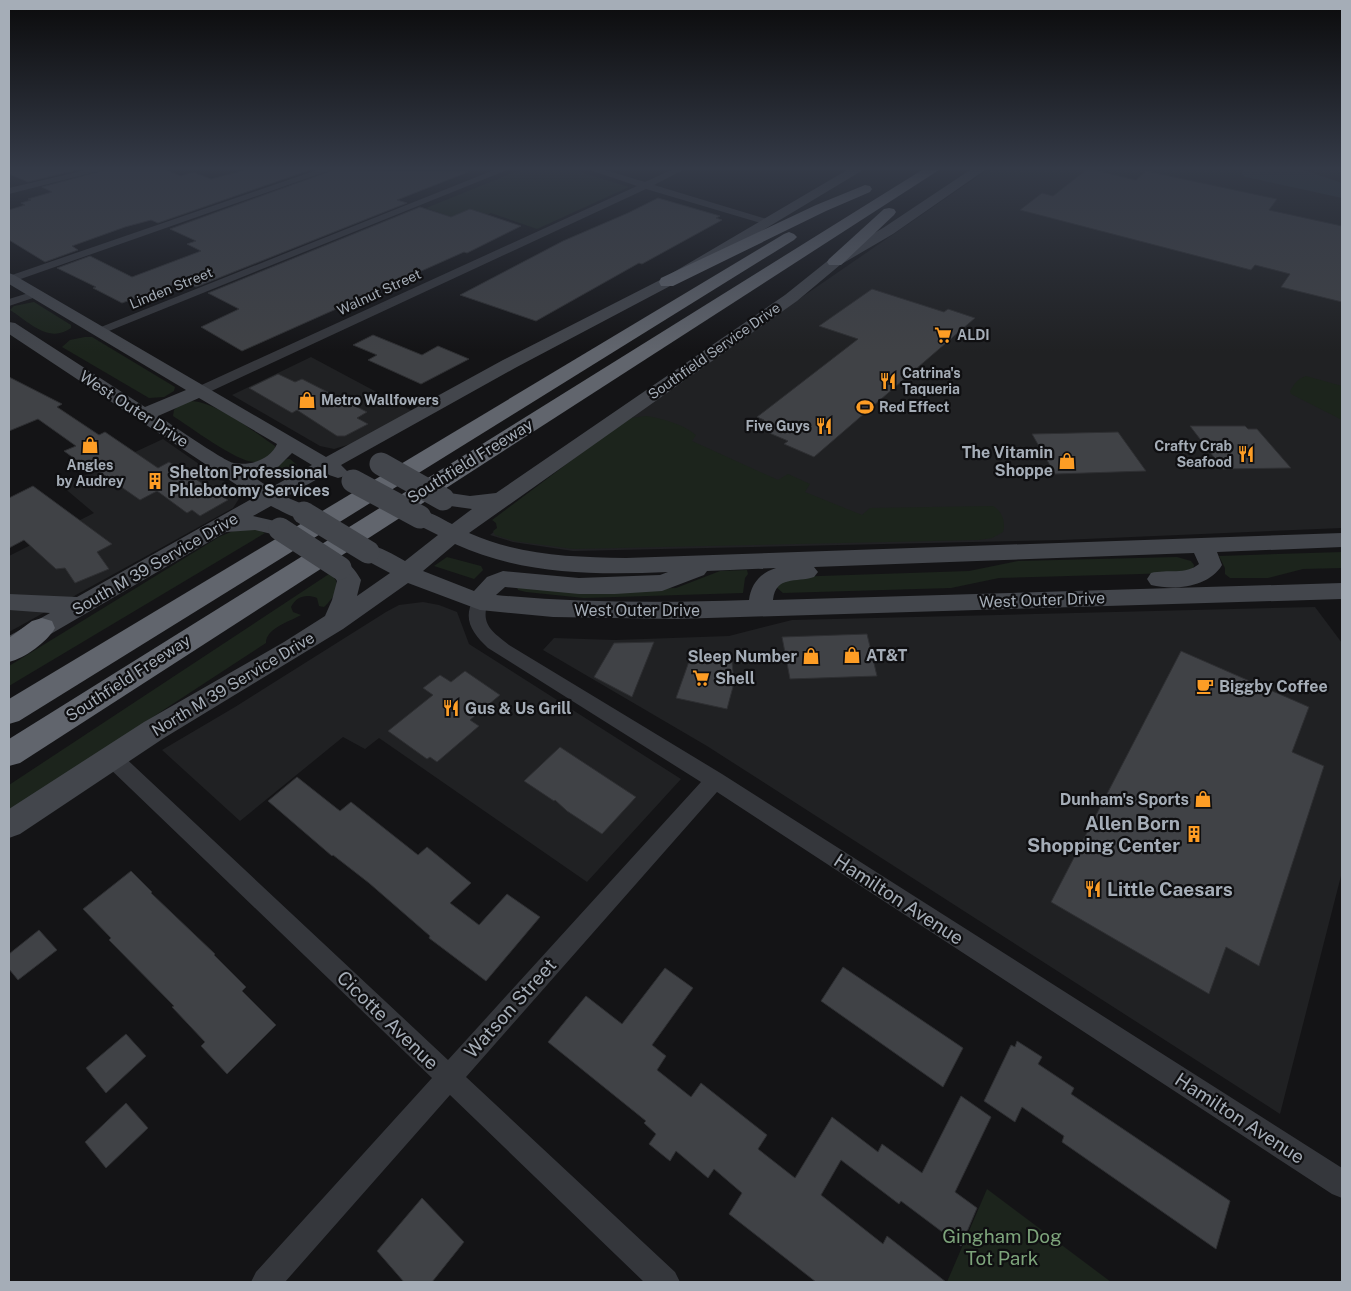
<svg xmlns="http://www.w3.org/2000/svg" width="1351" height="1291" font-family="'Public Sans',sans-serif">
  <rect width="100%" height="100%" fill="#141416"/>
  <!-- built -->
  <g fill="#202123">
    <polygon points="987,170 1342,170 1342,528 1062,540 573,551 513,542 490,535 662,393"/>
    <polygon points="311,357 414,412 354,443 334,449 320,446 232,395"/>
    <polygon points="163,439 242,494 233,508 9,632 9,556 94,513 62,486"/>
    <polygon points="423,602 439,605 457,612 469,644 681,779 587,882 379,738 365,749 343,737 240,821 162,750 235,707 386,612 399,605"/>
    <polygon points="1315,607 1342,643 1342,872 1280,1114 707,746 543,650 554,638 615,640 729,636 792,620"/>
  </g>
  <!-- green -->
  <g fill="#1c241c">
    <polygon points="520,170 574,170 629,187 537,229 491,213 468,223 426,208"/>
    <path d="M 34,302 L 71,325 L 71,328 C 49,344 29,322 10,310 L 14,306 Z"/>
    <polygon points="85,337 92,337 175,387 174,391 164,397 149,398 62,347 70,340"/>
    <path d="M 1306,376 L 1342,386 L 1342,420 L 1291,394 L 1290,391 C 1295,383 1297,379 1306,376 Z"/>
    <path d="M 190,401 C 216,401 254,432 275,446 L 276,453 C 270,456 261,462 255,462 C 238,463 189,426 173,416 L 174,410 L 180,404 Z"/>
    <path d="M 646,416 C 662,418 684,425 696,435 L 692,441 L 778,480 L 788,474 L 810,484 L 805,492 L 862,515 L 870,508 L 993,506 C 1002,511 1006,522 1003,532 L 992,538 L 979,540 L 573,549 L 514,541 L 495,535 L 493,531 L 497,528 L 496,523 L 492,520 L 608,433 L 631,418 Z"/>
    <polygon points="287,459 290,459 297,465 277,476 268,471 268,469"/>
    <polygon points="238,529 256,529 265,533 9,686 9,666 219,537"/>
    <polygon points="1342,552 1342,568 1303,569 1268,578 1230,578 1225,574 1225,568 1219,556"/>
    <polygon points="447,557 481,566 483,570 474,579 434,566"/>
    <polygon points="1177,557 1191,561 1194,565 1193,570 1176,573 999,578 951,588 783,593 775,586 790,577 969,571 1018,561"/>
    <polygon points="747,570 748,574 745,578 743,593 584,598 526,592 518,590 517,587 604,590 676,588 720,571"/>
    <path d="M 329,574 C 345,582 333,599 324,607 L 319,606 L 317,598 C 306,594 297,596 291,607 L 293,612 L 301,615 C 289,622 266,628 266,643 L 9,811 L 9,785 Z"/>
    <polygon points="987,1189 1111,1282 947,1282"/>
  </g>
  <!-- water -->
  <polygon fill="#2a353b" points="1244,170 1304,170 1342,183 1342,198 1246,177 1241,174"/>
  <!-- building -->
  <g fill="#404246" stroke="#2e2f32">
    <polygon points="9,170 76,170 28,182 9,174"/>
    <polygon points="105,170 166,170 181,176 193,172 211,179 246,170 310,170 158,223 151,220 125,227 72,246 78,250 45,262 9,240 9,210 25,205 21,203 31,200 28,199 52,192 42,187"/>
    <polygon points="333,170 468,172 397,200 407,203 196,287 183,281 122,303 93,288 96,287 57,268 90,256 132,277 201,251 187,244 196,241 170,229"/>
    <polygon points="1086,170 1094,170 1136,180 1146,171 1277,199 1269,210 1342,226 1342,302 1281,287 1290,274 1255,265 1251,270 1020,210 1042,193 1053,196"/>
    <polygon points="658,198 720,216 716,218 722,220 642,264 639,263 536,321 460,295 563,241 628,213"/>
    <polygon points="420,207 451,217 470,209 521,226 467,253 464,252 242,351 201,327 239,309 208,293"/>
    <polygon points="872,289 944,312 948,309 975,318 814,457 784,444 788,441 755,427 764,420 757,417 858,339 819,326"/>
    <polygon points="373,335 422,355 438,346 469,359 421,384 368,360 377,355 353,345"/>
    <polygon points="278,374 295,382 302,379 367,412 357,418 368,424 345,436 337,436 297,410 292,413 249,388"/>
    <polygon points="9,377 62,404 57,407 99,435 105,432 158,468 169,462 228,500 200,516 192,510 187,513 157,491 140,500 94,468 90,470 64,451 76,446 38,419 9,431"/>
    <polygon points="1190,426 1245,426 1248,429 1257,429 1291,468 1223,469"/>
    <polygon points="1118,432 1146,471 1055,474 1032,434"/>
    <polygon points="33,486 112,544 97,552 109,569 75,583 65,568 56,569 24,540 9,548 9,498"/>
    <polygon points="867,634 877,676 790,679 782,637"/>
    <polygon points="654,642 632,697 594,677 614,643"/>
    <polygon points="1181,651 1309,707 1292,752 1324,766 1259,966 1226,947 1209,994 1051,902"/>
    <polygon points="692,653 732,662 734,683 727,709 676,698"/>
    <polygon points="465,671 500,695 470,720 479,726 437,762 430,757 427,759 388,731 433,695 423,688 440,675 451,682"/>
    <polygon points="560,747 636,797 602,834 567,811 555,800 554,801 524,781"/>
    <polygon points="297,777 340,811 351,802 418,855 427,847 471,883 450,903 479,925 507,894 540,917 486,981 429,938 430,936 369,883 333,855 332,856 268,801"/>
    <polygon points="131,871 152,892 151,893 215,954 214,955 246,987 242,991 276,1025 227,1074 201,1046 205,1042 172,1007 174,1006 109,940 111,938 83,909"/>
    <polygon points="39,930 57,950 18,980 9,969 9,954"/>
    <polygon points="843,967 963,1048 943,1087 821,1001"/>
    <polygon points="665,968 693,988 652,1045 666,1056 657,1070 691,1097 701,1083 767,1135 758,1149 795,1178 832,1117 878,1152 882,1144 922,1173 961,1096 991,1117 955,1192 977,1208 961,1246 901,1201 899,1204 841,1160 821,1195 883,1244 887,1236 946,1282 816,1282 729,1214 742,1193 714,1169 708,1178 676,1151 670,1161 649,1144 656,1134 644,1123 646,1121 548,1042 586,996 622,1024"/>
    <polygon points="126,1034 146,1056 106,1093 86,1068"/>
    <polygon points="1017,1041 1042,1057 1038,1064 1074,1088 1071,1094 1230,1201 1216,1249 1062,1142 1064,1136 1022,1107 1015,1122 984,1101 1011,1045 1015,1047"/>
    <polygon points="126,1103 148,1128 106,1168 85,1142"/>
    <polygon points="422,1198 464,1242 432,1282 404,1282 377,1251"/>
  </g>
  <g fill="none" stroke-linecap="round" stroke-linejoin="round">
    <!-- street -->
    <g fill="#35373c" fill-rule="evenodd">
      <polygon points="86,170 103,170 9,194 9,188"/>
      <polygon points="317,170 331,170 15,281 9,282 9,276"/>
      <polygon points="494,170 507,170 104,333 96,333 94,331 96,329"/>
      <polygon points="590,170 605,170 645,182 671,170 683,170 654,185 770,220 772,222 767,225 764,224 646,189 205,394 200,395 194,391 195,388 637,186"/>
      <polygon points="35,291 40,294 39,296 9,306 9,299"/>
      <path d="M 480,596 L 486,598 L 488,602 C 480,625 493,632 509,645 L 722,774 L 1342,1168 L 1342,1198 L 1332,1194 L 717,792 L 466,1077 L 675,1272 L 680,1282 L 644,1282 L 450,1095 L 285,1282 L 251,1282 L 256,1272 L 432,1078 L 105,764 L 102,758 L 105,752 L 112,750 L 119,752 L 448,1060 L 701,782 L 488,648 C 472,633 462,619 474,598 Z"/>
    </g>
    <!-- secondary -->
    <g fill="#43464c" fill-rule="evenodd">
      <path d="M 847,170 L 863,170 L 672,285 L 515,368 L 341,465 L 348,472 L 345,476 L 338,478 L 326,474 L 286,497 L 312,508 L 315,513 L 312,518 C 297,522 284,512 271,506 L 253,516 L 288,524 L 291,529 L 288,534 L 280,536 L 255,530 L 226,532 L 18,653 L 9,656 L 9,636 L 50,613 L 9,610 L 9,594 L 77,597 L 255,497 L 9,334 L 9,322 L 15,323 L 145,407 L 186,390 L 9,284 L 9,273 L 14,275 L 326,457 L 503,360 L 662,279 ZM 199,398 L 277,444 C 270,460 250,466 234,463 C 225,462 170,423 158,416 ZM 292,453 L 312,465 L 270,488 L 249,474 L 278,467 Z"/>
      <path d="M 970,170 L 985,170 L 893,234 L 840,265 L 797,301 L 469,533 C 521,556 570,557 626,558 L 1342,533 L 1342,547 L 1217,552 L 1222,565 C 1209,587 1175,591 1151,585 L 1147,579 L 1151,573 C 1167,569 1186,575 1199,564 L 1194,553 L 814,567 L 818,572 L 814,577 C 796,583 776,575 773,600 L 1342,583 L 1342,599 L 676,619 L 553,617 L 480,610 L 408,583 L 343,629 L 164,738 L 20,834 L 9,838 L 9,809 L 144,722 L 284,642 L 325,616 L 332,600 L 337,581 L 329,568 L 332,563 C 347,558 353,567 361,580 L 357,596 L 390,573 L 360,557 L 357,552 L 360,547 C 376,542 391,554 405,561 L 438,535 L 412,522 L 409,517 L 412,512 C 427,508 439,518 452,524 L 472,509 L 436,504 L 432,499 L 436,494 L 443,492 L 470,496 L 496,493 L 785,295 L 830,259 L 883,228 ZM 455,544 C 523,575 595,575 668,572 L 660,575 L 579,578 L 503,571 L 487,577 L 474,591 L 423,571 ZM 776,568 C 760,573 751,584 749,600 C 665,603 580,603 496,595 L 505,587 L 579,594 L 615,594 L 662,591 L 704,575 L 707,571 Z"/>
    </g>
    <!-- highway -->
    <g fill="#61656d" fill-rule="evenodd">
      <polygon points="922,170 939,170 20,763 9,766 9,739"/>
      <polygon points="865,185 870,186 872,189 870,192 826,211 673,286 661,286 659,282 661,278 816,205"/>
      <polygon points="889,208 894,209 896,212 894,215 841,265 829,265 827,262 829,259 884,209"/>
      <polygon points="789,232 794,234 797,237 794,240 19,721 9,724 9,699 784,234"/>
      <path d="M 42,618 L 52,621 L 55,628 C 47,642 25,658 9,662 L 9,638 L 32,621 Z"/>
    </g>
    <!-- secondary-bridge-far1 -->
    <polyline stroke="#43464c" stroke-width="18" points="380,464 383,466"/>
    <!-- secondary-bridge -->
    <g stroke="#43464c" stroke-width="23">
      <polyline points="381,464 443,499"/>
      <polyline points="353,481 420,517"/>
      <polyline points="304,513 368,552"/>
      <polyline points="280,529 340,568"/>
    </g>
  </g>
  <!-- sky -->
  <linearGradient id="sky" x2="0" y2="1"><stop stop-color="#0b0b0c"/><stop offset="0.48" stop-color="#343a47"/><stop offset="1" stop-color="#343a47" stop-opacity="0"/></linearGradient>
  <rect width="1351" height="351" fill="url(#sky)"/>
  <!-- icons -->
  <defs>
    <g id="supermarket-bare" transform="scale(1.35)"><path d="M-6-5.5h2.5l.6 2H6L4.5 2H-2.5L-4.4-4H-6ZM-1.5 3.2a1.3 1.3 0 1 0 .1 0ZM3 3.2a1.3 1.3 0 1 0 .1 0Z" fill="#fd9d25" stroke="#0f0f11" stroke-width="2.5" paint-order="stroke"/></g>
    <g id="restaurant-bare" transform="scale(1.35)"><path d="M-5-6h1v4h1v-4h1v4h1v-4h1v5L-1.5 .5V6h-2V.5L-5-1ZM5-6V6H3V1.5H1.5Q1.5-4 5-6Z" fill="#fd9d25" stroke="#0f0f11" stroke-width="2.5" paint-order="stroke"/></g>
    <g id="shop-bare" transform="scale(1.35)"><path d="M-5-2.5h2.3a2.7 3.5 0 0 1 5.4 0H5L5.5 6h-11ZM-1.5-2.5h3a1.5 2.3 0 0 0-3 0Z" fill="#fd9d25" stroke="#0f0f11" stroke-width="2.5" paint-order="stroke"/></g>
    <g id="stadium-bare" transform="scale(1.35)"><path d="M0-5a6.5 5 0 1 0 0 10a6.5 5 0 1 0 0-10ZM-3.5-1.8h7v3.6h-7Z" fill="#fd9d25" stroke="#0f0f11" stroke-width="2.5" paint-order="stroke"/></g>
    <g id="building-bare" transform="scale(1.35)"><path d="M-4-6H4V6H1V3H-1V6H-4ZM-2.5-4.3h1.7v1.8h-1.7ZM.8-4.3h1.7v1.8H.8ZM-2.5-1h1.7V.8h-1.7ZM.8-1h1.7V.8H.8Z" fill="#fd9d25" stroke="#0f0f11" stroke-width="2.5" paint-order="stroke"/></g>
    <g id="cafe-bare" transform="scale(1.35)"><path d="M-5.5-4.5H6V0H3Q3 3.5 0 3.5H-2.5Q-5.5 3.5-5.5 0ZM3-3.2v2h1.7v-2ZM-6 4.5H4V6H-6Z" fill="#fd9d25" stroke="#0f0f11" stroke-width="2.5" paint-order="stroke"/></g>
  </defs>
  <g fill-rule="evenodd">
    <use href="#supermarket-bare" x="943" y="335"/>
    <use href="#restaurant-bare" x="888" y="381"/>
    <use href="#shop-bare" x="307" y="400"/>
    <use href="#stadium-bare" x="865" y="407"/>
    <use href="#restaurant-bare" x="824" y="426"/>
    <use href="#shop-bare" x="90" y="445"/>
    <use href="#restaurant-bare" x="1246" y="454"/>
    <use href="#shop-bare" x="1067" y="461"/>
    <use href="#building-bare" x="155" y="481"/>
    <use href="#shop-bare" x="852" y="655"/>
    <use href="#shop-bare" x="811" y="656"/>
    <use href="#supermarket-bare" x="701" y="678"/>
    <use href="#cafe-bare" x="1205" y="686"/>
    <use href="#restaurant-bare" x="451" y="708"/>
    <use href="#shop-bare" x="1203" y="799"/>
    <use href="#building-bare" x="1194" y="834"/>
    <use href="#restaurant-bare" x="1093" y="889"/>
  </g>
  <g text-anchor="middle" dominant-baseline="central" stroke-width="4.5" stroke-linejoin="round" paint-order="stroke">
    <!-- far-street labels -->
    <g font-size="14" fill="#a5adb7" stroke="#0f0f11">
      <text transform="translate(171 288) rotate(-22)">Linden Street</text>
      <text transform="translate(379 292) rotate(-25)">Walnut Street</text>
      <text transform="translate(714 351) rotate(-35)">Southfield Service Drive</text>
    </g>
    <!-- far-poi labels -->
    <g font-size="14" font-weight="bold" fill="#a5adb7" stroke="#0f0f11" text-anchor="start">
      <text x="957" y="335">ALDI</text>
      <text x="902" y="373">Catrina's<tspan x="902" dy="16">Taqueria</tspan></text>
      <text x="321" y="400">Metro Wallfowers</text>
      <text x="879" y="407">Red Effect</text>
      <text x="810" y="426" text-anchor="end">Five Guys</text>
      <text x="1232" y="446" text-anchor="end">Crafty Crab<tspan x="1232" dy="16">Seafood</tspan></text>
      <text x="90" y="465" text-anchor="middle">Angles<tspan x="90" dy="16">by Audrey</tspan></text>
    </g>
    <!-- street labels -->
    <g font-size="16" fill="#a5adb7" stroke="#0f0f11">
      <text transform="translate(134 409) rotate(33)">West Outer Drive</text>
      <text transform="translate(470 461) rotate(-32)">Southfield Freeway</text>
      <text transform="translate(155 564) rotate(-30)">South M 39 Service Drive</text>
      <text transform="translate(1042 600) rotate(-2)">West Outer Drive</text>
      <text x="637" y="610">West Outer Drive</text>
      <text transform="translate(128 678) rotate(-33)">Southfield Freeway</text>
      <text transform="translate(233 684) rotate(-31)">North M 39 Service Drive</text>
    </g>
    <!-- poi labels -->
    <g font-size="16" font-weight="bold" fill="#a5adb7" stroke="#0f0f11" text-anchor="start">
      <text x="1053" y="452" text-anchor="end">The Vitamin<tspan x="1053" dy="18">Shoppe</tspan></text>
      <text x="169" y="472">Shelton Professional<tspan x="169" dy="18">Phlebotomy Services</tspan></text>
      <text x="866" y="655">AT&amp;T</text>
      <text x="797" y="656" text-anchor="end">Sleep Number</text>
      <text x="715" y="678">Shell</text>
      <text x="1219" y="686">Biggby Coffee</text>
      <text x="465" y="708">Gus &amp; Us Grill</text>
      <text x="1189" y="799" text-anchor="end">Dunham's Sports</text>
    </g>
    <!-- near-poi labels -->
    <g font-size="19" font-weight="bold" fill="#a5adb7" stroke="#0f0f11" text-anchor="end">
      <text x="1180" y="823">Allen Born<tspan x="1180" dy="22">Shopping Center</tspan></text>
      <text x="1107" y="889" text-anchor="start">Little Caesars</text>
    </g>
    <!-- near-street labels -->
    <g font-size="19" fill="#a5adb7" stroke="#0f0f11">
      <text transform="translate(899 899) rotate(33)">Hamilton Avenue</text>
      <text transform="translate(510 1008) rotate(-48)">Watson Street</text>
      <text transform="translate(388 1020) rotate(44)">Cicotte Avenue</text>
      <text transform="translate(1240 1118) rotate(33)">Hamilton Avenue</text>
    </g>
    <!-- near-park labels -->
    <g font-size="19" fill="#7da47b" stroke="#0f0f11">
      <text x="1002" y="1236">Gingham Dog<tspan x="1002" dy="22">Tot Park</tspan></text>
    </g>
  </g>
  <!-- border -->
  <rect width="1351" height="1291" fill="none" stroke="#a5adb7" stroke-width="20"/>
</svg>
